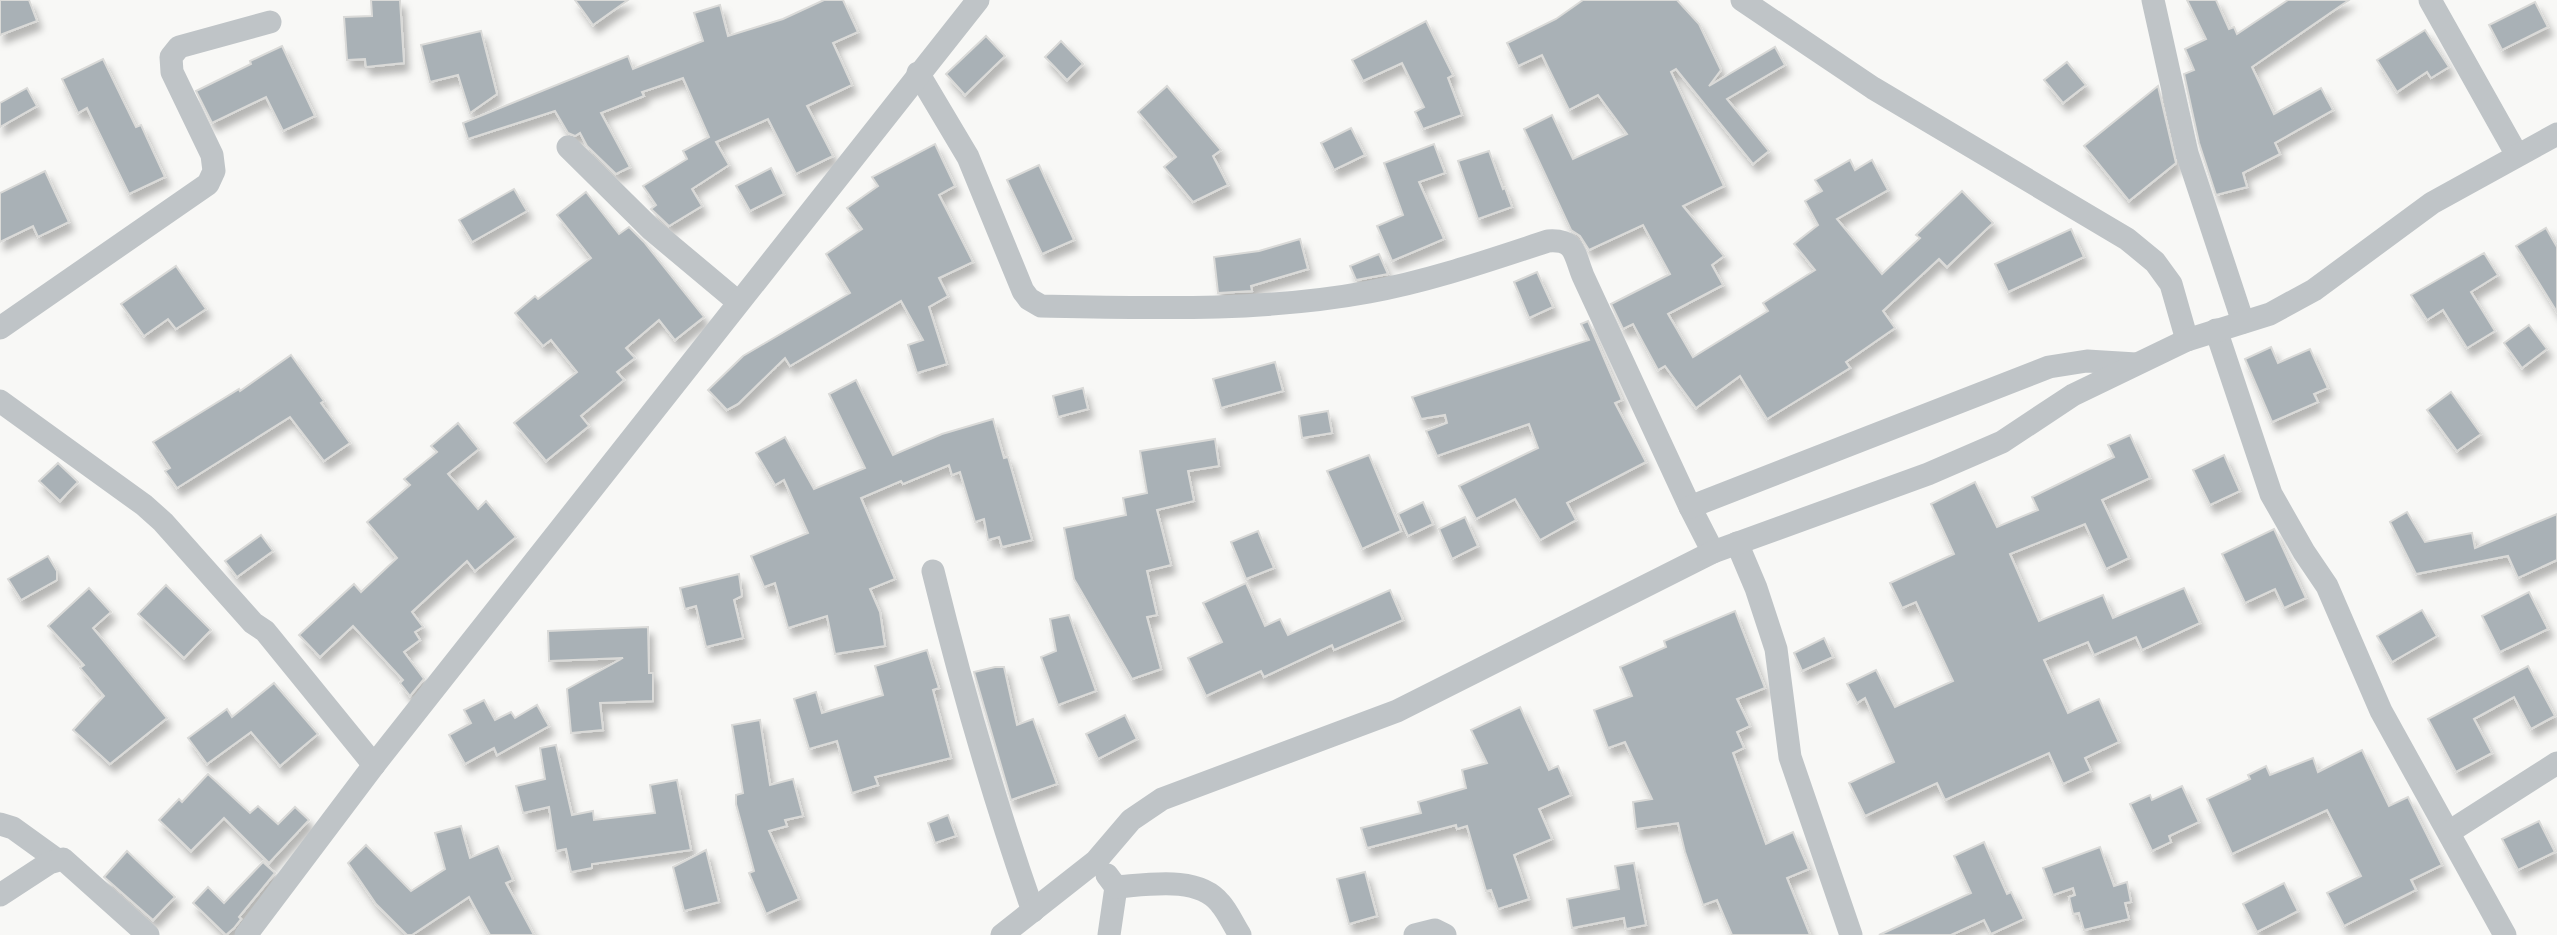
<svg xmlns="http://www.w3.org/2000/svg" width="2557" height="935" font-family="Figtree,sans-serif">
  <defs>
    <filter id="shadow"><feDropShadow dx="4.5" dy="8" stdDeviation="3.5" flood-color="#0004"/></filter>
  </defs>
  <rect width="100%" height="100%" fill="#f8f8f6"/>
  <!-- building -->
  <g fill="#a9b1b6" stroke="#dadad8" stroke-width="2" filter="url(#shadow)">
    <polygon points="0,0 29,0 37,21 0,35"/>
    <polygon points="371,0 400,0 404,63 366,67 365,59 347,60 344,17 372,16"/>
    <polygon points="575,0 628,0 593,25"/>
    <polygon points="824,0 843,0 858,32 833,43 852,85 807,106 833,156 796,174 768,119 716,142 729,165 692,189 702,206 669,226 651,209 656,205 643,186 687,159 683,151 709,137 683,78 642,92 644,96 601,113 630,167 616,174 587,146 580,133 575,136 568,133 555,111 468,139 463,123 628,56 633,69 703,41 694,13 720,5 728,36 783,19"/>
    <polygon points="1583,0 1677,0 1699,24 1721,70 1709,86 1775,47 1785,65 1727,99 1769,151 1753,164 1676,69 1671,72 1724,186 1683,206 1724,256 1712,265 1723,285 1668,314 1693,357 1768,311 1763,303 1815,270 1794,244 1818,225 1805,201 1822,191 1815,180 1850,160 1855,170 1872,160 1888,190 1837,219 1882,274 1920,238 1916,235 1962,191 1993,223 1947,267 1939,259 1883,311 1895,328 1846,362 1850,368 1767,419 1740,376 1696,408 1665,366 1658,370 1633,324 1623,329 1611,304 1670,274 1643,225 1589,250 1580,236 1571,230 1524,129 1552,115 1573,159 1627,134 1598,95 1569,110 1542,55 1518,66 1507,43 1556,19"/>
    <polygon points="2187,0 2216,0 2229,29 2234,27 2237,34 2288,0 2349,0 2252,67 2274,114 2321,88 2333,110 2275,143 2280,154 2243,173 2247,187 2216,195 2199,143 2184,74 2194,70 2185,49 2206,39"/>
    <polygon points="2535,2 2548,27 2502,50 2489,25"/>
    <polygon points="1426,21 1453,75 1448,78 1462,115 1423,129 1415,112 1424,107 1402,63 1363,81 1352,60"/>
    <polygon points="2425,30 2449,67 2431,78 2427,72 2397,92 2377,60"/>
    <polygon points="481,31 497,94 470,113 458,75 430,82 421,45"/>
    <polygon points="986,36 1005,56 965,95 946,74"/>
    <polygon points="1061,41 1083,64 1067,80 1045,57"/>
    <polygon points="282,46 315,116 283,131 266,97 212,123 196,91 251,64 250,61"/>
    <polygon points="103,59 136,127 141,125 165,177 129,194 87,108 78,113 62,79"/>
    <polygon points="2067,62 2086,85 2063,103 2044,80"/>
    <polygon points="1167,86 1221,150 1213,156 1228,185 1193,202 1164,167 1176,157 1138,112"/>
    <polygon points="2158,86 2176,163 2129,201 2084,146"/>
    <polygon points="27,88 37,106 0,127 0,103"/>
    <polygon points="1351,128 1365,155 1334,170 1321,143"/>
    <polygon points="935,144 955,186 939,195 973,262 939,278 948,296 929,307 947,364 917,373 908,345 923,340 901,301 790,366 785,358 738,404 727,410 708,390 743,356 850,293 826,254 862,229 847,208 878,186 872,177"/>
    <polygon points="1434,144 1445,173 1419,182 1444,239 1392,261 1377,226 1403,215 1384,163"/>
    <polygon points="1489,151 1503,189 1505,188 1512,207 1478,219 1458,161"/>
    <polygon points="1039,165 1074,240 1042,254 1007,180"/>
    <polygon points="771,168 784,194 750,211 736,186"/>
    <polygon points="45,171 69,222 38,237 33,226 0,242 0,193"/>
    <polygon points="514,189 527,211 472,242 459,220"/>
    <polygon points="586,192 619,234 629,227 644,242 704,317 675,340 659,320 626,348 635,358 617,372 624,380 581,416 589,426 546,461 514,423 577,372 551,340 543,346 515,313 535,296 538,299 591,258 557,215"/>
    <polygon points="2546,228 2557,247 2557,312 2516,246"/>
    <polygon points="2071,229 2084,257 2008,292 1995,264"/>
    <polygon points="1300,239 1308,269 1251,286 1252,291 1218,293 1214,257 1259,251"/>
    <polygon points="2484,253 2498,275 2471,292 2495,331 2467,348 2443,310 2427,320 2411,295"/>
    <polygon points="1379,254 1388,274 1356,280 1350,266"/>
    <polygon points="176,266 206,309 176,329 168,319 144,336 121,304"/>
    <polygon points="1537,272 1553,307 1529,318 1514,282"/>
    <polygon points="1588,321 1622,400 1615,403 1646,462 1567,503 1576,520 1540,540 1515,499 1476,519 1459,486 1538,448 1529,424 1437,456 1426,431 1447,423 1445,415 1421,419 1412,397 1589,340 1581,324"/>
    <polygon points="2529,325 2547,349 2522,368 2504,343"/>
    <polygon points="2271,347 2278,363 2310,349 2328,388 2314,394 2318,402 2272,422 2245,359"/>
    <polygon points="291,355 324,401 321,403 350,443 324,461 290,417 177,488 165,471 170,468 153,442 239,389 240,391"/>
    <polygon points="1275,362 1283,391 1221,408 1213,379"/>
    <polygon points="856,380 893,455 942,434 993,419 1004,458 1008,457 1032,540 1002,547 999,537 988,540 984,519 975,522 960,472 952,475 949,465 903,484 901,481 861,498 895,579 870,589 880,612 885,646 835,654 827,616 788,628 775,583 764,587 751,556 808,533 784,480 775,485 756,453 785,437 814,489 865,468 829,394"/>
    <polygon points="1083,388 1088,409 1058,417 1053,396"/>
    <polygon points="2451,392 2481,434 2457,451 2427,410"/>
    <polygon points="1328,411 1332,433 1302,438 1299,416"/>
    <polygon points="458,423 479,449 448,474 478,509 486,501 516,537 475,571 467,561 412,612 423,627 415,632 420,640 404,652 424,679 410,696 400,683 403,680 353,626 320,657 299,635 354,584 361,592 397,558 367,522 410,485 404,479 437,452 431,446"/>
    <polygon points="2130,435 2150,478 2102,500 2129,558 2106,569 2085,524 2010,554 2039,621 2103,595 2113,618 2184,588 2200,623 2142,650 2136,637 2094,655 2088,642 2044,660 2068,713 2099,699 2119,742 2085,758 2091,771 2063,784 2049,753 1945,800 1937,783 1865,816 1849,783 1894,762 1865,698 1857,703 1847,684 1876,670 1895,707 1953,681 1916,602 1902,608 1890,583 1954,554 1931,504 1975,482 1997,527 2038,510 2032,497 2114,457 2108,445"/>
    <polygon points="1215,439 1219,466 1188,471 1194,501 1157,510 1171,565 1147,571 1157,615 1147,617 1161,669 1132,679 1074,579 1064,528 1126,515 1123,498 1147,493 1140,451"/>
    <polygon points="1369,455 1401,531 1362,549 1327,471"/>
    <polygon points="2224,455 2240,491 2210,505 2193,470"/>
    <polygon points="58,463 78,482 60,501 39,481"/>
    <polygon points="1423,502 1433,524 1408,536 1398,514"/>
    <polygon points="2407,512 2425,542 2472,533 2475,548 2557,514 2557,560 2518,578 2508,556 2416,574 2390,522"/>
    <polygon points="1465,517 1478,546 1452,559 1439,529"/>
    <polygon points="2274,529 2306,598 2284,608 2275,589 2245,603 2222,554"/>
    <polygon points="1258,531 1274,568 1246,579 1231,542"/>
    <polygon points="261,535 273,551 237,577 225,561"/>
    <polygon points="48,556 57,571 57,580 21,600 8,579"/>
    <polygon points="739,574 742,596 734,600 743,638 706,647 696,606 685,609 680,588"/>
    <polygon points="1246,583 1265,626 1280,619 1288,635 1390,590 1403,620 1334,650 1332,645 1264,677 1261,671 1206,696 1188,658 1222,642 1203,603"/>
    <polygon points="166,585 211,630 184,658 138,614"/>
    <polygon points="89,588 111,612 93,628 167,718 110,764 73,730 104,696 80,668 84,665 48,626"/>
    <polygon points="2529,592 2548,629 2500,652 2482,616"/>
    <polygon points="2422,610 2437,636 2392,662 2377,636"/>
    <polygon points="1735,611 1765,688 1737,699 1750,726 1737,732 1744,748 1733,753 1766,844 1793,832 1809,869 1787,878 1810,935 1732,935 1717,900 1703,905 1685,852 1678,823 1636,829 1633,802 1652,799 1625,742 1608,748 1594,710 1632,696 1620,667 1666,647 1664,641"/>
    <polygon points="1069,615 1096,691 1058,705 1041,657 1056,651 1050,619"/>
    <polygon points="648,627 649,673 653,673 653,701 600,703 603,730 571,733 567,689 623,658 549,661 548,631"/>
    <polygon points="1824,638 1833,657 1802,671 1794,653"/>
    <polygon points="927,650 939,688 933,690 951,758 875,777 878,785 852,793 837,741 809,749 794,699 816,692 822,713 883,695 875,666"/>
    <polygon points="2528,666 2555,716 2531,729 2514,697 2474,719 2492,753 2456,772 2428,719"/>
    <polygon points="995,667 1004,667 1017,725 1033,719 1057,784 1011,800 974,672"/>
    <polygon points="274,683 318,734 280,766 251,732 207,764 188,738 227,709 232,717"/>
    <polygon points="484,700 495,720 511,712 515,718 537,705 549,726 497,755 494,748 465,764 449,735 471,723 464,710"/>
    <polygon points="1520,707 1549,770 1558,766 1571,795 1539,809 1552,839 1514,855 1529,899 1498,909 1491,890 1486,891 1467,826 1457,829 1456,825 1367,848 1361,828 1421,813 1418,802 1466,788 1462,770 1487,763 1471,730"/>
    <polygon points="1125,715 1137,739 1098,759 1086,734"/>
    <polygon points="760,720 770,785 793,779 803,816 785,820 787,826 769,831 799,899 766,914 749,873 754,871 736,804 736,795 743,793 732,725"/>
    <polygon points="556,745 572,815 593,811 594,820 655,813 650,785 677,780 691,850 592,864 592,868 571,872 566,849 556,851 549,807 523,813 516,786 545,779 540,748"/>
    <polygon points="2362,750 2389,806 2408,797 2442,865 2411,880 2416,890 2344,926 2327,893 2361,876 2327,810 2232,854 2207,799 2250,779 2248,775 2266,766 2270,775 2313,758 2318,772"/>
    <polygon points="208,774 250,813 258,806 278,824 295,807 309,820 269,863 224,818 191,851 159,820 179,799 182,802"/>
    <polygon points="2182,786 2199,822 2169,836 2171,842 2152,851 2130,804 2150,795 2152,800"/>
    <polygon points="948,815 956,836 935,843 928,823"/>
    <polygon points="2539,821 2555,852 2518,870 2502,839"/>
    <polygon points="461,826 470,858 498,846 513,880 506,883 534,935 490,935 469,897 412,935 407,935 376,904 348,863 366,845 411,891 445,869 435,833"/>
    <polygon points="1984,842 2007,894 2011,892 2024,919 1991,934 1984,920 1951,935 1879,935 1971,893 1954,856"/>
    <polygon points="2100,847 2114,886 2127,882 2131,902 2125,903 2129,919 2084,930 2079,913 2073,914 2069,897 2075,895 2073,888 2053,895 2043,868"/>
    <polygon points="706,850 719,902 684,911 673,867"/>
    <polygon points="127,851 175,897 153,920 104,877"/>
    <polygon points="263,862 275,873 239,917 241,919 234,928 226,935 193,903 208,887 224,903"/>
    <polygon points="1634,863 1646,925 1626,929 1624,918 1572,928 1567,899 1619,889 1615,866"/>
    <polygon points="1365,872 1377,916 1349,924 1337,879"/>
    <polygon points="2284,883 2298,911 2257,932 2243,904"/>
  </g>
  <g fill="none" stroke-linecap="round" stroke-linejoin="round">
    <!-- minor -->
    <g stroke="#bfc4c7" stroke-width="23">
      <polyline points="1742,0 1873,88 2127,239 2155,262 2171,284 2187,340"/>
      <polyline points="2153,0 2187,153 2243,322"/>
      <polyline points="2430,0 2517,155"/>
      <path d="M 918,73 L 968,157 L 1023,291 L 1029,299 L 1041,306 C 1150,308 1261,312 1369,292 C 1430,281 1490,260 1548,241 C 1576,239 1574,254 1583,276 L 1690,507 L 1713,552"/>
      <polyline points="568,147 652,230 738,302"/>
      <polyline points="0,328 208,184 214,171 212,155 172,72 171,57 179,47 270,22"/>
      <polyline points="2216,330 2271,494 2304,552 2327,586 2381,711 2505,935"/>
      <polyline points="0,401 144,505 163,522 253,623 265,631 374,765"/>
      <polyline points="1690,507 2049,367 2087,361 2136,364"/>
      <polyline points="1737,543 1756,588 1776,649 1790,757 1851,935"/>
      <path d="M 933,571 C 961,685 994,800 1033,911"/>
      <polyline points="0,824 13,828 56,859"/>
      <polyline points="2449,832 2557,763"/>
      <polyline points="1107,875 1116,887 1109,935"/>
      <path d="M 1116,887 C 1146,885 1198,875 1220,903 C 1228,912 1233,924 1240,935"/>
      <polyline points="0,895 49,863 63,859 148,935"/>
      <polyline points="246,935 374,765 978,0"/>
      <polyline points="1002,935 1096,861 1131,820 1162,799 1397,711 1713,552 1928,474 2002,442 2073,395 2187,340 2270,314 2314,290 2432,203 2557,134"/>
      <polyline points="1415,935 1435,930 1445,935"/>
    </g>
  </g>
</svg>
